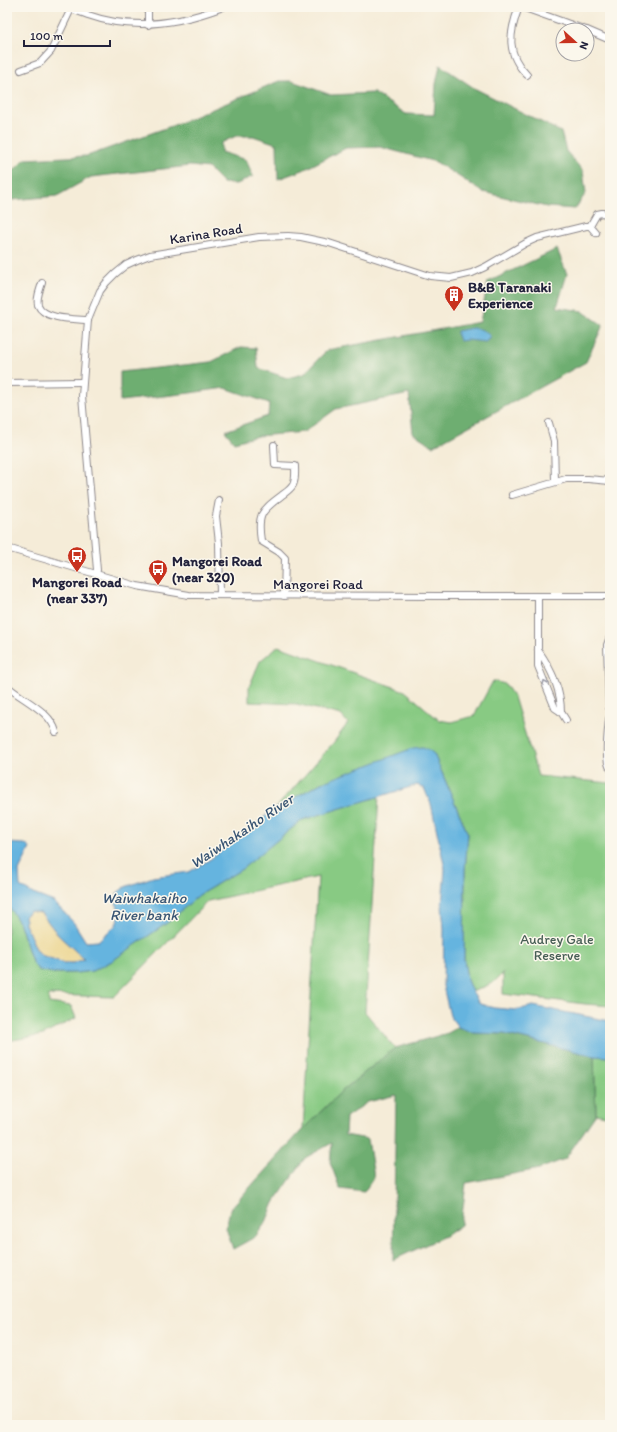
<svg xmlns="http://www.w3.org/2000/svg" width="617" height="1432" font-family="Itim,sans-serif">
  <rect width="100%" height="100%" fill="#fbf7ec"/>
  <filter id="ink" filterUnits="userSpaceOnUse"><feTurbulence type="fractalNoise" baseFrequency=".025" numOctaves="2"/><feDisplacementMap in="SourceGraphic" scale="8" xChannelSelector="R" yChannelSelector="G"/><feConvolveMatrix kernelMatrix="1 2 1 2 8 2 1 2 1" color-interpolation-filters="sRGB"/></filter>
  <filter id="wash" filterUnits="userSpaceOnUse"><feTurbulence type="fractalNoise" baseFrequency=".012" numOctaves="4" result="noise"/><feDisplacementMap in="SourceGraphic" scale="16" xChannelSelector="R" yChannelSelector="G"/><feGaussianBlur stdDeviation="0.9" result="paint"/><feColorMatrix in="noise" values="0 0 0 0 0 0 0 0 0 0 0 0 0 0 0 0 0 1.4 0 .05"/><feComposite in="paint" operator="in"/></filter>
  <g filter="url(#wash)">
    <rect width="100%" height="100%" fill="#f5ecd8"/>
    <!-- green -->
    <g fill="#88ca83" stroke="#55765f">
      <polygon points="278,646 405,691 439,720 451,722 474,716 493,681 505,684 514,697 538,776 610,783 610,1006 585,1004 503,994 503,973 493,983 472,992 467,980 464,959 465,870 468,834 434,754 321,783 276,808 334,742 348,723 341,715 296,704 249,702 249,687 260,661"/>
      <polygon points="379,796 365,1012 395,1048 342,1091 303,1129 318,877 208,901 114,997 48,995 49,1003 71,1006 76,1018 43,1035 7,1041 7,904 20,924 32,962 52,973 76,973 92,971 112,961 167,923 199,895 242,869 302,820"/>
      <polygon points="594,1056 610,1057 610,1117 596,1114"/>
    </g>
    <!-- forest -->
    <g fill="#6eae71" stroke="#486856">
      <polygon points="440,65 474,88 561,132 566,151 583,171 586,193 575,209 547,207 483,192 436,162 380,147 346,148 303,170 278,179 277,144 253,136 236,136 221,143 221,152 246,160 253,176 237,184 223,183 208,168 190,166 91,177 57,196 12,200 7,202 7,177 25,159 87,156 177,124 279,81 292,81 331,95 374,93 406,114 434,115 436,84"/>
      <polygon points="557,249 567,274 557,307 582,311 603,325 586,362 433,446 413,433 409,394 336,409 304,432 258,436 234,442 225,431 268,416 269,403 225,388 190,393 120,401 120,372 211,362 241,347 256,348 258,368 287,378 304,374 327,350 480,322 488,282"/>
      <polygon points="458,1027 474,1033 504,1034 594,1056 596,1114 565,1159 539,1169 466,1183 461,1225 445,1236 393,1260 396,1095 368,1102 346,1117 345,1135 368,1139 374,1177 364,1192 340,1189 330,1162 332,1143 305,1158 274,1203 266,1222 255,1237 233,1249 226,1228 230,1209 303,1129 342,1091 395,1048 448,1033"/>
    </g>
    <!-- sand -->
    <polygon fill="#eeda9e" stroke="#887e6c" points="29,911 41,913 59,936 85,959 73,963 64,963 41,955 36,949 25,924 25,917"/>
    <!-- water -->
    <g fill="#65b4df" stroke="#446b8d" fill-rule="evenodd">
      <path d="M 472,328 C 480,328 484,330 490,336 L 486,342 L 467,340 L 460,341 L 457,336 L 457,331 Z"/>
      <path d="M 423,747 L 428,749 L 434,754 L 468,834 L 465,870 L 464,959 L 467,980 L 472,992 L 480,1004 L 494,1008 L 517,1010 L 533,1006 L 610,1021 L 610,1057 L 594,1056 L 504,1034 L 474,1033 L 458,1027 L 450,1016 L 443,986 L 444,929 L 442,905 L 445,869 L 431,804 L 424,788 L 417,785 L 302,820 L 242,869 L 199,895 L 167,923 L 112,961 L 92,971 L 76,973 L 52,973 L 38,970 L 32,962 L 20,924 L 7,904 L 7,843 L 25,844 L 30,848 L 19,871 L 20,886 L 33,894 L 54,902 L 74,923 L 86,942 L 98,941 L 116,925 L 120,912 L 116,903 L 117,893 L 125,887 L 153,877 L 189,872 L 212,858 L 276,808 L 321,783 L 413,748 ZM 29,911 L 41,913 L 59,936 L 84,959 L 73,963 L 64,963 L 41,955 L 36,949 L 25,924 L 25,917 Z"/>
    </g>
  </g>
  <g filter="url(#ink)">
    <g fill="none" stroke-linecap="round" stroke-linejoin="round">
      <!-- minor casing -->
      <g stroke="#8c878a" stroke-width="8">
        <g id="minor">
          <path d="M 68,7 C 74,11 81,12 88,15 C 133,31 179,24 223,7"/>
          <polyline points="148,7 148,25"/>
          <path d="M 519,7 C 509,33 506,54 527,75"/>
          <polyline points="522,7 586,30"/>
          <polyline points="587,30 610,40"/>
          <polyline points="21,70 40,63 51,51 71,9"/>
          <polyline points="590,226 597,214 602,213 610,215"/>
          <path d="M 42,283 C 40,290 36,298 38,305 C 44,320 74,319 88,320"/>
          <polyline points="7,383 82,382"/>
          <polyline points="549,423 554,441 555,481"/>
          <path d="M 274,445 L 275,465 L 295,466 C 295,472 296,479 293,485 C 290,490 286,492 281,496 C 261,511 257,515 261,541 L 279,552 L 285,558 L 284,596"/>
          <polyline points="608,481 610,471"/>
          <polyline points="512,495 566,479 588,479 610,481"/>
          <polyline points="219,500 216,516 219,543 220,595"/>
          <polyline points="7,548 137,586 189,595 441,596 610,596"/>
          <polyline points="96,574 97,570 82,396 88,320 100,291 106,283 115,274 126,265 137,260 150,255 259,237 288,236 301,237 329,243 430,276 451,278 472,273 485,267 526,243 537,238 586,226 590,226 596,233"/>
          <polyline points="538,596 538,666 555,708 561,712 566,720"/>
          <polyline points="610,637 607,645 609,707 610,707"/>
          <path d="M 538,650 C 550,667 561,690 561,712"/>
          <path d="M 7,686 C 22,700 51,711 56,732"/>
          <path d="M 610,717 L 609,719 C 608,731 604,759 610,768"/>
          <polyline points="7,1424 9,1425"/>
        </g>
      </g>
      <!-- minor -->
      <use href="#minor" stroke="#fff" stroke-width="6"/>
    </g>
    <!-- one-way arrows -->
    <defs><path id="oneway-chevron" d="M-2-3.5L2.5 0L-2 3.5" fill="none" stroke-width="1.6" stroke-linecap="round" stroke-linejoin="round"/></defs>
    <use stroke="#9c9ca7" href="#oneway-chevron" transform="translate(545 683) rotate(-112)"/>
  </g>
  <!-- icons -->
  <defs>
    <g id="building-pin" transform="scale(1)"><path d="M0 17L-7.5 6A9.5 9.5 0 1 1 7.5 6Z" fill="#c8321e" stroke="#fbf7ec"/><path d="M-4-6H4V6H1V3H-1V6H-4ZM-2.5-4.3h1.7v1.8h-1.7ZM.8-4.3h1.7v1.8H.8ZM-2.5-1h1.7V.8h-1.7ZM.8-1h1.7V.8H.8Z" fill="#fff"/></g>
    <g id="bus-pin" transform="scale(1)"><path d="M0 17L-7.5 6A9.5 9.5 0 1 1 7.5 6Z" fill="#c8321e" stroke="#fbf7ec"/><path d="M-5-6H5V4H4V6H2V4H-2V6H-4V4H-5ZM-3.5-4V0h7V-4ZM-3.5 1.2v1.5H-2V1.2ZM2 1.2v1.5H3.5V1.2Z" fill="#fff"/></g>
  </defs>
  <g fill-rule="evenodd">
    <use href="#building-pin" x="454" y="295"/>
    <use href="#bus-pin" x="77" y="556"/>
    <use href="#bus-pin" x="158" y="569"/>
  </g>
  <g text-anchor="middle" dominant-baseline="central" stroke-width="3" stroke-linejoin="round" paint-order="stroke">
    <!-- street labels -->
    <g font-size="14" fill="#22223b" stroke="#fbf7ec">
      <text transform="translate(206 234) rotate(-9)">Karina Road</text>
      <text x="318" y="584">Mangorei Road</text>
    </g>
    <!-- poi labels -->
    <g font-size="14" font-weight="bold" fill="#22223b" stroke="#fbf7ec" text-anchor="start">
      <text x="468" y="287">B&amp;B Taranaki<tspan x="468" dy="16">Experience</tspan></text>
      <text x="172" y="561">Mangorei Road<tspan x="172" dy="16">(near 320)</tspan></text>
      <text x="77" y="582" text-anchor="middle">Mangorei Road<tspan x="77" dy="16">(near 337)</tspan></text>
    </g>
    <!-- park labels -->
    <g font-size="14" fill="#465d54" stroke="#fbf7ec">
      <text x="557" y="939">Audrey Gale<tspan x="557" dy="16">Reserve</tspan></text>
    </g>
    <!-- water labels -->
    <g font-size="15" font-style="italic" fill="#395574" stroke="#fbf7ec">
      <text transform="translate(242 831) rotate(-34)">Waiwhakaiho River</text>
      <text x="144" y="898">Waiwhakaiho<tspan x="144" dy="17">River bank</tspan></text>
    </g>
  </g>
  <!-- margin -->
  <rect width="617" height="1432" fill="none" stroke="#fbf7ec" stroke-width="24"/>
  <!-- north arrow -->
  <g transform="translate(575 42) rotate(111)"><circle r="19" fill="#fbf7ec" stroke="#a4a2a5"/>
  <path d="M0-3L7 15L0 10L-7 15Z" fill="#c8321e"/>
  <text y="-6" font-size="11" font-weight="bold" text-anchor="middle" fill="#22223b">N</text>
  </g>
  <!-- scale -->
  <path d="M24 40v6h86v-6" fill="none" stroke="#22223b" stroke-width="2"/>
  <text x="30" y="40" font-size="12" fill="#22223b" stroke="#fbf7ec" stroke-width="3" paint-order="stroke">100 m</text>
</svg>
